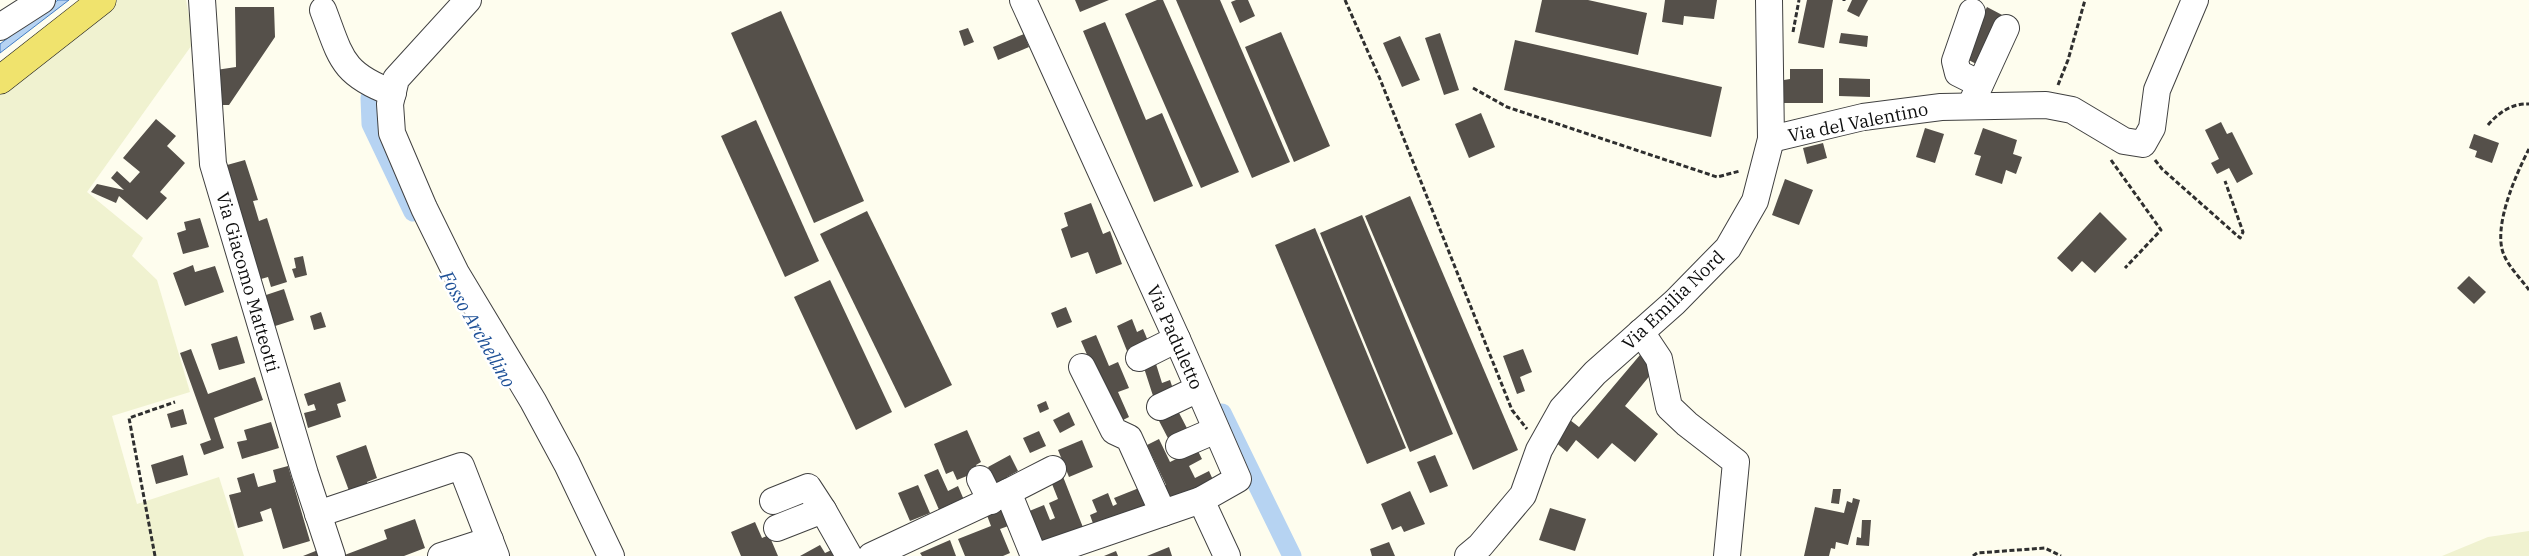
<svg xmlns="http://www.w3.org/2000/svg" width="2529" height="556" font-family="'IBM Plex Serif',serif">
  <rect width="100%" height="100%" fill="#fefdee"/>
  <!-- farmland -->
  <g fill="#f0f2d0">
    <polygon points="114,0 186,0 194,42 87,192 143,238 132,256 157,280 190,392 112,416 137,504 219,477 244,556 0,556 0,88"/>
    <polygon points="2529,531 2529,556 2442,556 2488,537"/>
  </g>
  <!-- water -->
  <polygon fill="#b6d3f2" stroke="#427dc4" points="58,0 69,0 0,53 0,44"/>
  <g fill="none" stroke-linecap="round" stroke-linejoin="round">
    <!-- canal -->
    <g stroke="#b6d3f2" stroke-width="19">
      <polyline points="370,98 371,124 413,212"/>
      <polyline points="1222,413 1292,556"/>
    </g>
  </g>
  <!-- building -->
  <g fill="#55504a">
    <polygon points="1075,0 1109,0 1080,12"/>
    <polygon points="1157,0 1163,0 1239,172 1201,188 1125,14"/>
    <polygon points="1176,0 1220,0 1290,162 1252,178"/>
    <polygon points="1236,0 1248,0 1255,16 1240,23 1231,2"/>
    <polygon points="1542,0 1588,0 1647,13 1638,55 1535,32"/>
    <polygon points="1665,0 1717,0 1714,19 1684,16 1683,25 1662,22"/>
    <polygon points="1807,0 1833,0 1824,48 1798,43"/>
    <polygon points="1852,0 1868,0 1859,17 1847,11"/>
    <polygon points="235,7 274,7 275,37 229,105 218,105 216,70 236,67"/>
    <polygon points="1987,7 2006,17 1982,67 1961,56"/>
    <polygon points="781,11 864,201 814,223 731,33"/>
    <polygon points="1105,22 1146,120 1162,113 1193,186 1154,202 1083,31"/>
    <polygon points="968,28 974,42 964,46 959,31"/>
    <polygon points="1281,32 1330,146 1294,162 1245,47"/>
    <polygon points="1440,33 1459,90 1444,95 1425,38"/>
    <polygon points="1841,33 1868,36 1867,47 1839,43"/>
    <polygon points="1024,34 1029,47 998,60 993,47"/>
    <polygon points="1400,36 1420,80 1402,87 1383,43"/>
    <polygon points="1515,40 1722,87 1711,137 1504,90"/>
    <polygon points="1790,69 1823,69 1823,103 1784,103 1784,80 1790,79"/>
    <polygon points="1839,78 1870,79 1870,97 1839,96"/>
    <polygon points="1481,113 1495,147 1469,158 1455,124"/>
    <polygon points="156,119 176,136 167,146 185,163 160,192 167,198 147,220 119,196 116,203 91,192 97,184 124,190 111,178 117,171 130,183 140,172 123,158"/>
    <polygon points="756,120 819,261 785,277 721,136"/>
    <polygon points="2221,122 2227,134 2232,132 2253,174 2237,183 2229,168 2217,174 2211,163 2219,159 2205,130"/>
    <polygon points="1925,128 1944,134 1935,163 1916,157"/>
    <polygon points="1983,128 2017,140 2013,154 2022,157 2016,174 2006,170 2002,184 1975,175 1981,156 1974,154"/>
    <polygon points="2474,134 2499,143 2492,163 2475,157 2477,151 2469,148"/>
    <polygon points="1823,143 1827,158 1807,164 1803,148"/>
    <polygon points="245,160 258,200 253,201 259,221 267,218 287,282 271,287 268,277 254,281 222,177 230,174 227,165"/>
    <polygon points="1785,179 1813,190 1799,225 1772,215"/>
    <polygon points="1410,196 1518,450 1473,470 1365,216"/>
    <polygon points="1091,203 1103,234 1110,231 1122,264 1096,274 1088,252 1071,258 1061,229 1068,226 1064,213"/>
    <polygon points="867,211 952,385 905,408 820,234"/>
    <polygon points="2100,212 2127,239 2095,273 2082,261 2072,272 2057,258"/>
    <polygon points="1362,215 1453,434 1410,452 1320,233"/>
    <polygon points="200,218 209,247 183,254 177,233 186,230 184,222"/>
    <polygon points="1315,228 1406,448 1367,464 1275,245"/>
    <polygon points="303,256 307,275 295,278 292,269 296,268 294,258"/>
    <polygon points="193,265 195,272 215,266 224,292 185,306 173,273"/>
    <polygon points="2469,276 2486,292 2474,304 2457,288"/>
    <polygon points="830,280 892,412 856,430 794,297"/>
    <polygon points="284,289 294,320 272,327 263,296"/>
    <polygon points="1066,307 1072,322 1057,328 1051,313"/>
    <polygon points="321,312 326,327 314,330 310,316"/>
    <polygon points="1132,319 1137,332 1143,329 1151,348 1127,351 1117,326"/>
    <polygon points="1096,335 1109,366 1118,362 1129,388 1118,392 1129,417 1117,423 1081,341"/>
    <polygon points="237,336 245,363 219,370 211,344"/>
    <polygon points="191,349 208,394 255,377 263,400 214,418 224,448 204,455 200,444 211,440 180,353"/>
    <polygon points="1523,349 1532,372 1520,377 1525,391 1517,394 1503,356"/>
    <polygon points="1640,355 1656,368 1625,406 1658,434 1635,462 1612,443 1598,459 1576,440 1567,452 1553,440 1570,420 1579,427"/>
    <polygon points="1156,364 1162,383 1170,380 1175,395 1155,402 1144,368"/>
    <polygon points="340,382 346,401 337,404 341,417 308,428 304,413 316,410 314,404 308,406 304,394"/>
    <polygon points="1046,401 1049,409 1040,413 1037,405"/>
    <polygon points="183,409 187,424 171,428 167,414"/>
    <polygon points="1177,409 1190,434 1171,444 1158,419"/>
    <polygon points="1069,412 1075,425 1060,433 1053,420"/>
    <polygon points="271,422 279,448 242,459 237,442 247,440 244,430"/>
    <polygon points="967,430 981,462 976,465 979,471 957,480 953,471 946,474 934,444"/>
    <polygon points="1039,431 1046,446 1030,453 1023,438"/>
    <polygon points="1159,439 1170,462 1197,449 1202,459 1189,466 1195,478 1209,471 1213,480 1176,506 1166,502 1159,488 1166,485 1147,445"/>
    <polygon points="1082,440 1093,467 1069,477 1058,450"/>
    <polygon points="366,445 377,478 367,482 369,490 351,496 336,456"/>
    <polygon points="183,455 188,475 156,484 151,465"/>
    <polygon points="1010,455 1018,471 1007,477 1011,484 1000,489 988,467"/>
    <polygon points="1435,455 1448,486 1430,493 1417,462"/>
    <polygon points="288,466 310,541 283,549 271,508 260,512 263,521 238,528 229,495 241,492 237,478 254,473 258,487 276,482 273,470"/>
    <polygon points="938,469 948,491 958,486 967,507 940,512 924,475"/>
    <polygon points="1060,469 1086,535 1034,550 1027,512 1044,505 1050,520 1055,518 1049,503 1058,499 1048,474"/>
    <polygon points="918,485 930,513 910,521 898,493"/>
    <polygon points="1144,486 1153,510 1095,529 1090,515 1097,512 1092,500 1108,493 1113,506 1117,504 1114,498"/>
    <polygon points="1833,489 1841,489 1839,504 1831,503"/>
    <polygon points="1410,491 1425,524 1404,532 1401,526 1392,530 1381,504"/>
    <polygon points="1853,498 1860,500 1848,545 1836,542 1835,549 1831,548 1829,556 1804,556 1815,507 1844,513 1847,501 1852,503"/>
    <polygon points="1003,503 1011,525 1000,529 1010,553 1003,556 965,556 958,539 991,526 985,510"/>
    <polygon points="1550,508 1586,519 1575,551 1539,540"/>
    <polygon points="415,519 425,548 404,556 342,556 387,539 384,530"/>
    <polygon points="1862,520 1871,520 1869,546 1856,545 1857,537 1861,538"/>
    <polygon points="755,522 762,538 769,535 778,556 741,556 731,532"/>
    <polygon points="950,540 956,556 922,556 920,553"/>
    <polygon points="1389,542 1395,556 1372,556 1370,549"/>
    <polygon points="820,545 825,553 836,548 839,556 800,556"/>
    <polygon points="1169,547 1172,556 1147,556"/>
    <polygon points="318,550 320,556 303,556"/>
    <polygon points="1116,551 1118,556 1104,556"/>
  </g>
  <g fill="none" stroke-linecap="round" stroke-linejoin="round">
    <!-- minor casing -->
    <g stroke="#404040" stroke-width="28">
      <g id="minor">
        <polyline points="202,0 213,164 305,474 332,556"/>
        <polyline points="468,0 396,79 390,104 392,133 424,208 456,273 533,401 567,464 611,556"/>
        <polyline points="1023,0 1177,339 1238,479 1201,500 1038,556"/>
        <path d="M 323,10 C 341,57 341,74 393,93"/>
        <polyline points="1972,12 1955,61 1958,73 1980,84"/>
        <polyline points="0,27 42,0"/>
        <polyline points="1973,100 2006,28"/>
        <polyline points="1771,139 1863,117 1941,107 2046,105 2072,110 2124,141 2143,144 2152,128 2157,90 2195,0"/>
        <polyline points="1641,332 1659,359 1669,407 1687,424 1736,462 1727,556"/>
        <polyline points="1139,358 1177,339"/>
        <polyline points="1082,367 1114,431 1129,438 1163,513"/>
        <polyline points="1160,407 1198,389"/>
        <polyline points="1179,446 1216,430"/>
        <polyline points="980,479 991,501"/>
        <polyline points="1008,492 1053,469"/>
        <polyline points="1201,500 1227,556"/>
        <polyline points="773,501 808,487 823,510"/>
        <polyline points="318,514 461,466 496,556"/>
        <polyline points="777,528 823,510 849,556"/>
        <polyline points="441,556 490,540"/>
        <polyline points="871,556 1008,492 1034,556"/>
        <polyline points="1468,556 1480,546 1523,495 1539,450 1562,409 1595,373 1675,302 1728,248 1755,201 1771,139 1769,0"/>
      </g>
    </g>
    <!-- major casing -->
    <g stroke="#1e1e1e" stroke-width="29">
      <polyline id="major" points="0,80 102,0"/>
    </g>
    <!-- path -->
    <g stroke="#2f2f2f" stroke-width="3" stroke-dasharray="5 2.5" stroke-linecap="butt">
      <polyline points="1345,0 1380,79 1512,410 1527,429"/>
      <polyline points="1844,1 1844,0"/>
      <polyline points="1793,32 1799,0"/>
      <polyline points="2058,85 2068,60 2085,0"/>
      <polyline points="1473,88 1507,107 1717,177 1740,171"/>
      <path d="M 2488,125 C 2498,113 2512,103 2529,104"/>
      <path d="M 2529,149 C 2516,174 2492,228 2504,255 C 2509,267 2521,279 2529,290"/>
      <polyline points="2111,160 2161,230 2125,268"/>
      <polyline points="2155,160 2162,169 2240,238 2243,232 2225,181"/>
      <polyline points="155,556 129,418 175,402"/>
      <polyline points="1973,556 1977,553 2045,548 2061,556"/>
    </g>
    <!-- minor -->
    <use href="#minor" stroke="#fff" stroke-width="26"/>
    <!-- major -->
    <use href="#major" stroke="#f0e36d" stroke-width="28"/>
  </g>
  <g text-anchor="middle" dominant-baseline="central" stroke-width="5" stroke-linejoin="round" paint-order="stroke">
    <!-- street labels -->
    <g font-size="18" fill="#0d0d0d" stroke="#fff">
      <text transform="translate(1858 122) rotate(-11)">Via del Valentino</text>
      <text transform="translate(248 282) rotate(74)">Via Giacomo Matteotti</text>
      <text transform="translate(1673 300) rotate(-44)">Via Emilia Nord</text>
      <text transform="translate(1175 337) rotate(66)">Via Paduletto</text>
    </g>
    <!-- water labels -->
    <g font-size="19" font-style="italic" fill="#1f5197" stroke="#fff">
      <text transform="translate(478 329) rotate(60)">Fosso Archellino</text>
    </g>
  </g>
</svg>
